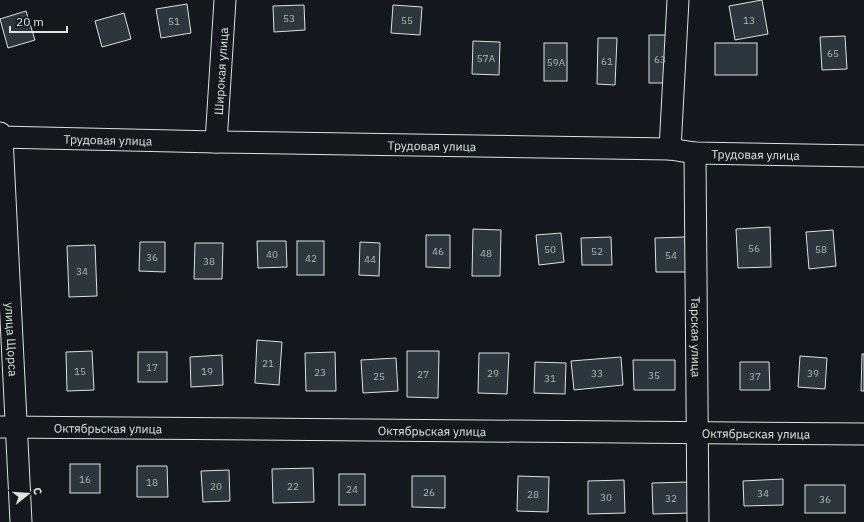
<svg xmlns="http://www.w3.org/2000/svg" width="864" height="522" font-family="'IBM Plex Sans',sans-serif">
  <rect width="100%" height="100%" fill="#14181c"/>
  <!-- building -->
  <g fill="#2c363c" stroke="#d8e6dc">
    <polygon points="762,0 768,34 735,40 729,6"/>
    <polygon points="187,4 191,33 161,38 156,9"/>
    <polygon points="304,5 305,30 274,32 273,6"/>
    <polygon points="393,5 422,7 420,35 391,33"/>
    <polygon points="26,11 35,40 8,48 0,19"/>
    <polygon points="124,13 131,39 102,47 95,21"/>
    <polygon points="649,35 671,35 672,83 649,83"/>
    <polygon points="845,36 847,69 822,70 820,37"/>
    <polygon points="598,38 617,38 615,85 597,84"/>
    <polygon points="473,41 500,42 499,75 472,74"/>
    <rect x="544" y="43" width="23" height="38"/>
    <rect x="715" y="43" width="42" height="32"/>
    <polygon points="770,227 771,267 738,268 736,229"/>
    <polygon points="473,229 501,230 500,276 472,276"/>
    <polygon points="833,230 836,266 809,269 806,232"/>
    <polygon points="561,233 564,262 539,265 536,235"/>
    <polygon points="426,235 450,235 450,268 426,267"/>
    <polygon points="611,237 612,265 582,265 581,238"/>
    <polygon points="685,237 686,272 656,272 655,238"/>
    <polygon points="257,241 286,241 287,267 258,268"/>
    <rect x="297" y="241" width="27" height="34"/>
    <polygon points="140,242 165,242 165,272 139,271"/>
    <polygon points="360,242 380,243 379,276 359,275"/>
    <polygon points="195,243 223,243 222,279 194,279"/>
    <polygon points="95,245 97,296 69,297 67,246"/>
    <polygon points="257,340 282,342 279,385 255,383"/>
    <polygon points="92,351 94,390 67,391 66,352"/>
    <polygon points="407,351 439,351 438,398 407,397"/>
    <rect x="138" y="352" width="29" height="30"/>
    <polygon points="335,352 336,391 306,391 305,353"/>
    <polygon points="479,353 509,353 507,394 478,393"/>
    <polygon points="862,354 864,354 864,391 861,391"/>
    <polygon points="222,355 223,385 191,387 190,357"/>
    <polygon points="800,356 827,358 825,389 798,387"/>
    <polygon points="621,357 623,385 574,390 571,361"/>
    <polygon points="396,358 398,391 363,393 361,360"/>
    <polygon points="633,360 675,360 675,390 634,390"/>
    <polygon points="535,362 566,363 565,394 534,393"/>
    <polygon points="740,362 769,362 770,390 740,390"/>
    <rect x="70" y="464" width="30" height="29"/>
    <polygon points="137,466 167,466 168,497 137,497"/>
    <polygon points="313,468 314,502 273,503 272,469"/>
    <polygon points="229,470 230,501 203,502 201,471"/>
    <rect x="339" y="474" width="26" height="31"/>
    <polygon points="412,476 445,476 445,508 412,507"/>
    <polygon points="518,476 549,477 548,512 517,511"/>
    <polygon points="783,479 783,505 744,506 743,481"/>
    <polygon points="624,480 625,513 588,514 588,481"/>
    <polygon points="689,482 689,513 653,514 652,483"/>
    <rect x="805" y="485" width="40" height="28"/>
  </g>
  <g fill="none" stroke-linecap="round" stroke-linejoin="round">
    <!-- minor casing -->
    <g stroke="#d8e6dc" stroke-width="23">
      <g id="minor">
        <path id="s1" d="M 0,133 L 2,137 L 21,522"/>
        <path id="s2" d="M 0,137 L 216,142 L 670,149 L 695,153 L 864,156"/>
        <path id="s3" d="M 216,142 L 225,0"/>
        <polyline points="670,149 678,0"/>
        <path id="s4" d="M 695,153 L 698,522"/>
        <path id="s5" d="M 0,427 L 864,434"/>
      </g>
    </g>
    <!-- minor -->
    <use href="#minor" stroke="#14181c" stroke-width="21"/>
  </g>
  <g text-anchor="middle" dominant-baseline="central" stroke-width="3" stroke-linejoin="round" paint-order="stroke">
    <!-- number labels -->
    <g font-size="10" fill="#adbab4">
      <text x="289" y="18">53</text>
      <text x="407" y="20">55</text>
      <text x="749" y="20">13</text>
      <text x="174" y="21">51</text>
      <text x="833" y="53">65</text>
      <text x="486" y="58">57А</text>
      <text x="660" y="59">63</text>
      <text x="607" y="61">61</text>
      <text x="556" y="62">59А</text>
      <text x="754" y="248">56</text>
      <text x="550" y="249">50</text>
      <text x="821" y="249">58</text>
      <text x="438" y="251">46</text>
      <text x="597" y="251">52</text>
      <text x="486" y="253">48</text>
      <text x="272" y="254">40</text>
      <text x="671" y="255">54</text>
      <text x="152" y="257">36</text>
      <text x="311" y="258">42</text>
      <text x="370" y="259">44</text>
      <text x="209" y="261">38</text>
      <text x="82" y="271">34</text>
      <text x="268" y="363">21</text>
      <text x="152" y="367">17</text>
      <text x="80" y="371">15</text>
      <text x="207" y="371">19</text>
      <text x="320" y="372">23</text>
      <text x="493" y="373">29</text>
      <text x="597" y="373">33</text>
      <text x="813" y="373">39</text>
      <text x="423" y="374">27</text>
      <text x="654" y="375">35</text>
      <text x="379" y="376">25</text>
      <text x="755" y="376">37</text>
      <text x="550" y="378">31</text>
      <text x="85" y="479">16</text>
      <text x="152" y="482">18</text>
      <text x="216" y="486">20</text>
      <text x="293" y="486">22</text>
      <text x="352" y="489">24</text>
      <text x="429" y="492">26</text>
      <text x="763" y="493">34</text>
      <text x="533" y="494">28</text>
      <text x="606" y="497">30</text>
      <text x="671" y="498">32</text>
      <text x="825" y="499">36</text>
    </g>
    <!-- street labels -->
    <g font-size="12" fill="#d8e6dc" stroke="#14181c">
      <text stroke="none"><textPath href="#s3" startOffset="71">Широкая улица</textPath></text>
      <text stroke="none"><textPath href="#s2" startOffset="108">Трудовая улица</textPath></text>
      <text stroke="none"><textPath href="#s2" startOffset="432">Трудовая улица</textPath></text>
      <text stroke="none"><textPath href="#s2" startOffset="756">Трудовая улица</textPath></text>
      <text stroke="none"><textPath href="#s4" startOffset="184">Тарская улица</textPath></text>
      <text stroke="none"><textPath href="#s1" startOffset="207">улица Щорса</textPath></text>
      <text stroke="none"><textPath href="#s5" startOffset="108">Октябрьская улица</textPath></text>
      <text stroke="none"><textPath href="#s5" startOffset="432">Октябрьская улица</textPath></text>
      <text stroke="none"><textPath href="#s5" startOffset="756">Октябрьская улица</textPath></text>
    </g>
  </g>
  <!-- north arrow -->
  <g transform="translate(28 494) rotate(73)" stroke="#14181c" stroke-width="3" paint-order="stroke">
  <path d="M0-3L7 15L0 10L-7 15Z" fill="#d8e6dc"/>
  <text y="-6" font-size="11" font-weight="bold" text-anchor="middle" fill="#d8e6dc">С</text>
  </g>
  <!-- scale -->
  <path d="M10 26v6h57v-6" fill="none" stroke="#d8e6dc" stroke-width="2"/>
  <text x="16" y="26" font-size="12" fill="#d8e6dc" stroke="#14181c" stroke-width="3" paint-order="stroke">20 m</text>
</svg>
